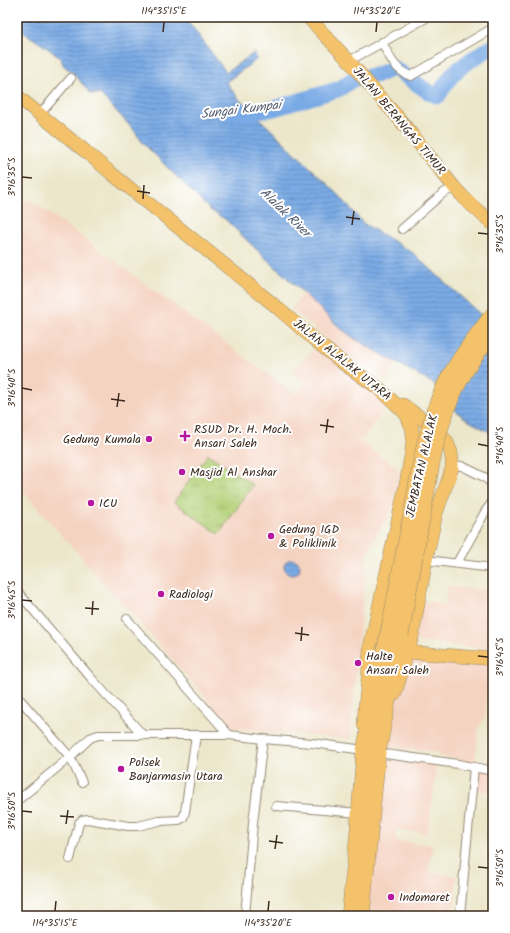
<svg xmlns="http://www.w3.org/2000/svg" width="510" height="933" font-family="Kalam,sans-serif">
  <defs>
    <pattern id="grass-tufts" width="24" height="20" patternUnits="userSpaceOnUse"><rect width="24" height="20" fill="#b3d077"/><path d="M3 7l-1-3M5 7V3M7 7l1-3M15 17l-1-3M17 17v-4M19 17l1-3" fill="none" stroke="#9bb366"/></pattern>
    <pattern id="water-rules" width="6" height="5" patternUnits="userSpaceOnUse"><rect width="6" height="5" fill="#7aaae5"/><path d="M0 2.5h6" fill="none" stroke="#658bb9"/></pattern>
  </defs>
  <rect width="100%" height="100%" fill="#fff"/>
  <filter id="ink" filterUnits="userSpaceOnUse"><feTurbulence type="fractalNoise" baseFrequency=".025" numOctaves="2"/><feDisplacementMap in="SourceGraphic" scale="8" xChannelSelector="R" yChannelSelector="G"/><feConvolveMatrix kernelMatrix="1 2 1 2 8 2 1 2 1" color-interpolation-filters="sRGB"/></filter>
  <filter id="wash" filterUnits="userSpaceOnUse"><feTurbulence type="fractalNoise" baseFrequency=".012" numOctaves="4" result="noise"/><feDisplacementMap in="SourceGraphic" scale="16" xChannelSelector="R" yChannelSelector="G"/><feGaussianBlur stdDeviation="0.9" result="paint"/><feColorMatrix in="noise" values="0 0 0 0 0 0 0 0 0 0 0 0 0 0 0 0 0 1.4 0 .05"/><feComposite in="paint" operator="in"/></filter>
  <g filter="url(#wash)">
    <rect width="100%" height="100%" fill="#ece7cb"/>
    <!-- built -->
    <g fill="#f5d3c1">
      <polygon points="28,199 49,213 296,395 306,381 293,372 318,345 390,400 362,440 334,422 401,471 392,508 367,552 350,739 232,728 194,684 41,512 17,484 17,212"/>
      <polygon points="310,285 401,355 386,380 336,346 291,309"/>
      <polygon points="447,586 481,590 493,589 493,649 412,641 418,599 440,604 445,607"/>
      <polygon points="404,653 491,661 490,666 485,718 479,726 475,763 438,756 438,752 387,747 384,739"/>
      <polygon points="381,756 437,758 432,805 427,833 396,830 396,841 432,845 429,873 457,876 453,916 363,916"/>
      <polygon points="477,766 493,768 493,792 473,790"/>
    </g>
    <!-- grass -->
    <polygon fill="url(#grass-tufts)" stroke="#777d4a" points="208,454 253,485 219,534 174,502"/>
    <!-- water -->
    <g fill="url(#water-rules)" stroke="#5a6a82">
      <polygon points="17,17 185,17 226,72 254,53 257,59 226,82 239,99 339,195 363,223 413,253 493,326 493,434 469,421 457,412 434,384 355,339 340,328 309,298 259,252 225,219 210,210 143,143 133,129 100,94 90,94 86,88 71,71 64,66 60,58 46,47 17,28"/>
      <circle cx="292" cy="567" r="8"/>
    </g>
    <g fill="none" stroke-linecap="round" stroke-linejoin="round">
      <!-- river -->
      <path stroke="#7aaae5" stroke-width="16" d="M 229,113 L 272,109 L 339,89 L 353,79 L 377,75 L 394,68 L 430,93 L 438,96 C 443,88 448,80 454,73 C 464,64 481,53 493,47"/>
    </g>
  </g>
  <g filter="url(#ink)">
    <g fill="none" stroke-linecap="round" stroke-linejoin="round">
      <!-- street casing -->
      <g stroke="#948874" stroke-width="10">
        <g id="street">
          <path d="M 382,42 C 389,56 395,71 411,76 L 493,28"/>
          <polyline points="349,61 428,17"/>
          <polyline points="40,114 71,78"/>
          <polyline points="402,229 442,194 454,187"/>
          <polyline points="452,465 462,466 484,477 493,484"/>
          <polyline points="426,560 493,568"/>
          <polyline points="457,563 485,512 493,501"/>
          <polyline points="17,591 92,679 143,735"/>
          <polyline points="127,619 229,735"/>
          <polyline points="17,696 70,757 82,782"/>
          <polyline points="378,753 458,764 493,771"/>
          <polyline points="17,801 70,757 90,738 98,735 229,735 263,739 312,743 364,750"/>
          <polyline points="276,806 359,813"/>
          <polyline points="70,859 79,823 82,820 88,819 128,826 138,826 159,821 179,820 183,818 185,812 196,735"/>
          <polyline points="245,916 253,823 263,739"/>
          <polyline points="460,916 474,767"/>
        </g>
      </g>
      <!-- primary casing -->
      <g stroke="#948874" stroke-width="14">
        <g id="primary">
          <polyline points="308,17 349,61 385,103 396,115 454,187 468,202 493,224"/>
          <polyline points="17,96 85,151 111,173 273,304 318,343 344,364 381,390 403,411 407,416 412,428 413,436 412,450 405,489 370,647 368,679 365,706 364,725"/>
          <polyline points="408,652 493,659"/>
          <polyline points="395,694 412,637 426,560 436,514 449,477 452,468 452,461 451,452 446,440 422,419 403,405"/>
        </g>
      </g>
      <!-- highway casing -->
      <g stroke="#948874" stroke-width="16">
        <g id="highway">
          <polyline points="349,916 357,840 364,750 388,633"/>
          <polyline points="362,916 378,753 401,635"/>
        </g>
      </g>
      <!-- street -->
      <use href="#street" stroke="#fff" stroke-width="8"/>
      <!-- primary -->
      <use href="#primary" stroke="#f3c26a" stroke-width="13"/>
      <!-- highway -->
      <use href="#highway" stroke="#f3c26a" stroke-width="15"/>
      <!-- highway-bridge casing -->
      <g stroke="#948874" stroke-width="16" stroke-linecap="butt">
        <g id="highway-bridge">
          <path d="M 388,633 C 396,590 405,547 413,504 C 420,463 427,422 445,384 C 458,359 475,336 493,314"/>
          <path d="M 401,635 L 432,464 C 436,444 441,425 448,407 C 458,380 475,355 493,333"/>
        </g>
      </g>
      <!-- highway-bridge -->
      <use href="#highway-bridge" stroke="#f3c26a" stroke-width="15"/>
    </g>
  </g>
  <!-- ticks -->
  <path fill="none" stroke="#3b2a1e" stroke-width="1.5" d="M 163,32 L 164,22M 376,32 L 377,22M 22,177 L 32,178M 137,191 L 150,193M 143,199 L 144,185M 346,217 L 360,219M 352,225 L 354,211M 478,233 L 488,234M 22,388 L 32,390M 111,399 L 125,401M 117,407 L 119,393M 320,425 L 334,427M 326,433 L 328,419M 478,444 L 488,446M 22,600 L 32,601M 85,608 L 99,609M 92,615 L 93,601M 295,633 L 309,635M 301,641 L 302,627M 478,656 L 488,657M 22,811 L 32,812M 60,816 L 74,817M 66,824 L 68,810M 269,841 L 283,843M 275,849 L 277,835M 478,867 L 488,868M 55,911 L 56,901M 268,911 L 269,901"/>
  <!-- markers -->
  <g fill="#b5179e" stroke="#fff" stroke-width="1.5">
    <path d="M183 430h4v4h4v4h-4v4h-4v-4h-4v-4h4z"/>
    <circle cx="149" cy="439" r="4"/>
    <circle cx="182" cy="472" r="4"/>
    <circle cx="91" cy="503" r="4"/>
    <circle cx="271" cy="536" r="4"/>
    <circle cx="161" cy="594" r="4"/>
    <circle cx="358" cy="663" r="4"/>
    <circle cx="121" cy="769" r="4"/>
    <circle cx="391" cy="897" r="4"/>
  </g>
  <g text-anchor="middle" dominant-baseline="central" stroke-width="4" stroke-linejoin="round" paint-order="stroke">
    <!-- street labels -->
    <g font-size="12" fill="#3b2a1e" stroke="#fff">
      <text transform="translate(399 121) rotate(50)">JALAN BERANGAS TIMUR</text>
      <text transform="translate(342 360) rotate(39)">JALAN ALALAK UTARA</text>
      <text transform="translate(422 466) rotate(-77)">JEMBATAN ALALAK</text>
    </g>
    <!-- poi labels -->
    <g font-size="12" fill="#3b2a1e" stroke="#fff" text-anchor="start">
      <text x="194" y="429">RSUD Dr. H. Moch.<tspan x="194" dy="14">Ansari Saleh</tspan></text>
      <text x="141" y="439" text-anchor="end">Gedung Kumala</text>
      <text x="190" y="472">Masjid Al Anshar</text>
      <text x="99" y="503">ICU</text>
      <text x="279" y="529">Gedung IGD<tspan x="279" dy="14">&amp; Poliklinik</tspan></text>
      <text x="169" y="594">Radiologi</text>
      <text x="366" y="656">Halte<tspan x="366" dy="14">Ansari Saleh</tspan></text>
      <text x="129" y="762">Polsek<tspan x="129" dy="14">Banjarmasin Utara</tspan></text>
      <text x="399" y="897">Indomaret</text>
    </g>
    <!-- water labels -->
    <g font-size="13" font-style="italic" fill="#545d6e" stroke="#fff">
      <text transform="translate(241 110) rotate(-7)">Sungai Kumpai</text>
      <text transform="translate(285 213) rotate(44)">Alalak River</text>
    </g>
  </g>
  <!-- margin -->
  <rect width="510" height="933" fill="none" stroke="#fff" stroke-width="44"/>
  <rect x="22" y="22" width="466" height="889" fill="none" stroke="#3b2a1e" stroke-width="1.5"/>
  <g font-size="10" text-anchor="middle" fill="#3b2a1e">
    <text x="164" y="14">114°35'15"E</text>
    <text x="377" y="14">114°35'20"E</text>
    <text transform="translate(11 177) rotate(-90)" y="4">3°16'35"S</text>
    <text transform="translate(499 234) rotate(-90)" y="4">3°16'35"S</text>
    <text transform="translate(11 388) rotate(-90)" y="4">3°16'40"S</text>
    <text transform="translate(499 446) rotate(-90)" y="4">3°16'40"S</text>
    <text transform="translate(11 600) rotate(-90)" y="4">3°16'45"S</text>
    <text transform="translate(499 657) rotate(-90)" y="4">3°16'45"S</text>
    <text transform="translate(11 811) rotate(-90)" y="4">3°16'50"S</text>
    <text transform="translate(499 868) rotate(-90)" y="4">3°16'50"S</text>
    <text x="55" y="926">114°35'15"E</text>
    <text x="268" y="926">114°35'20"E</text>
  </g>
</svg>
